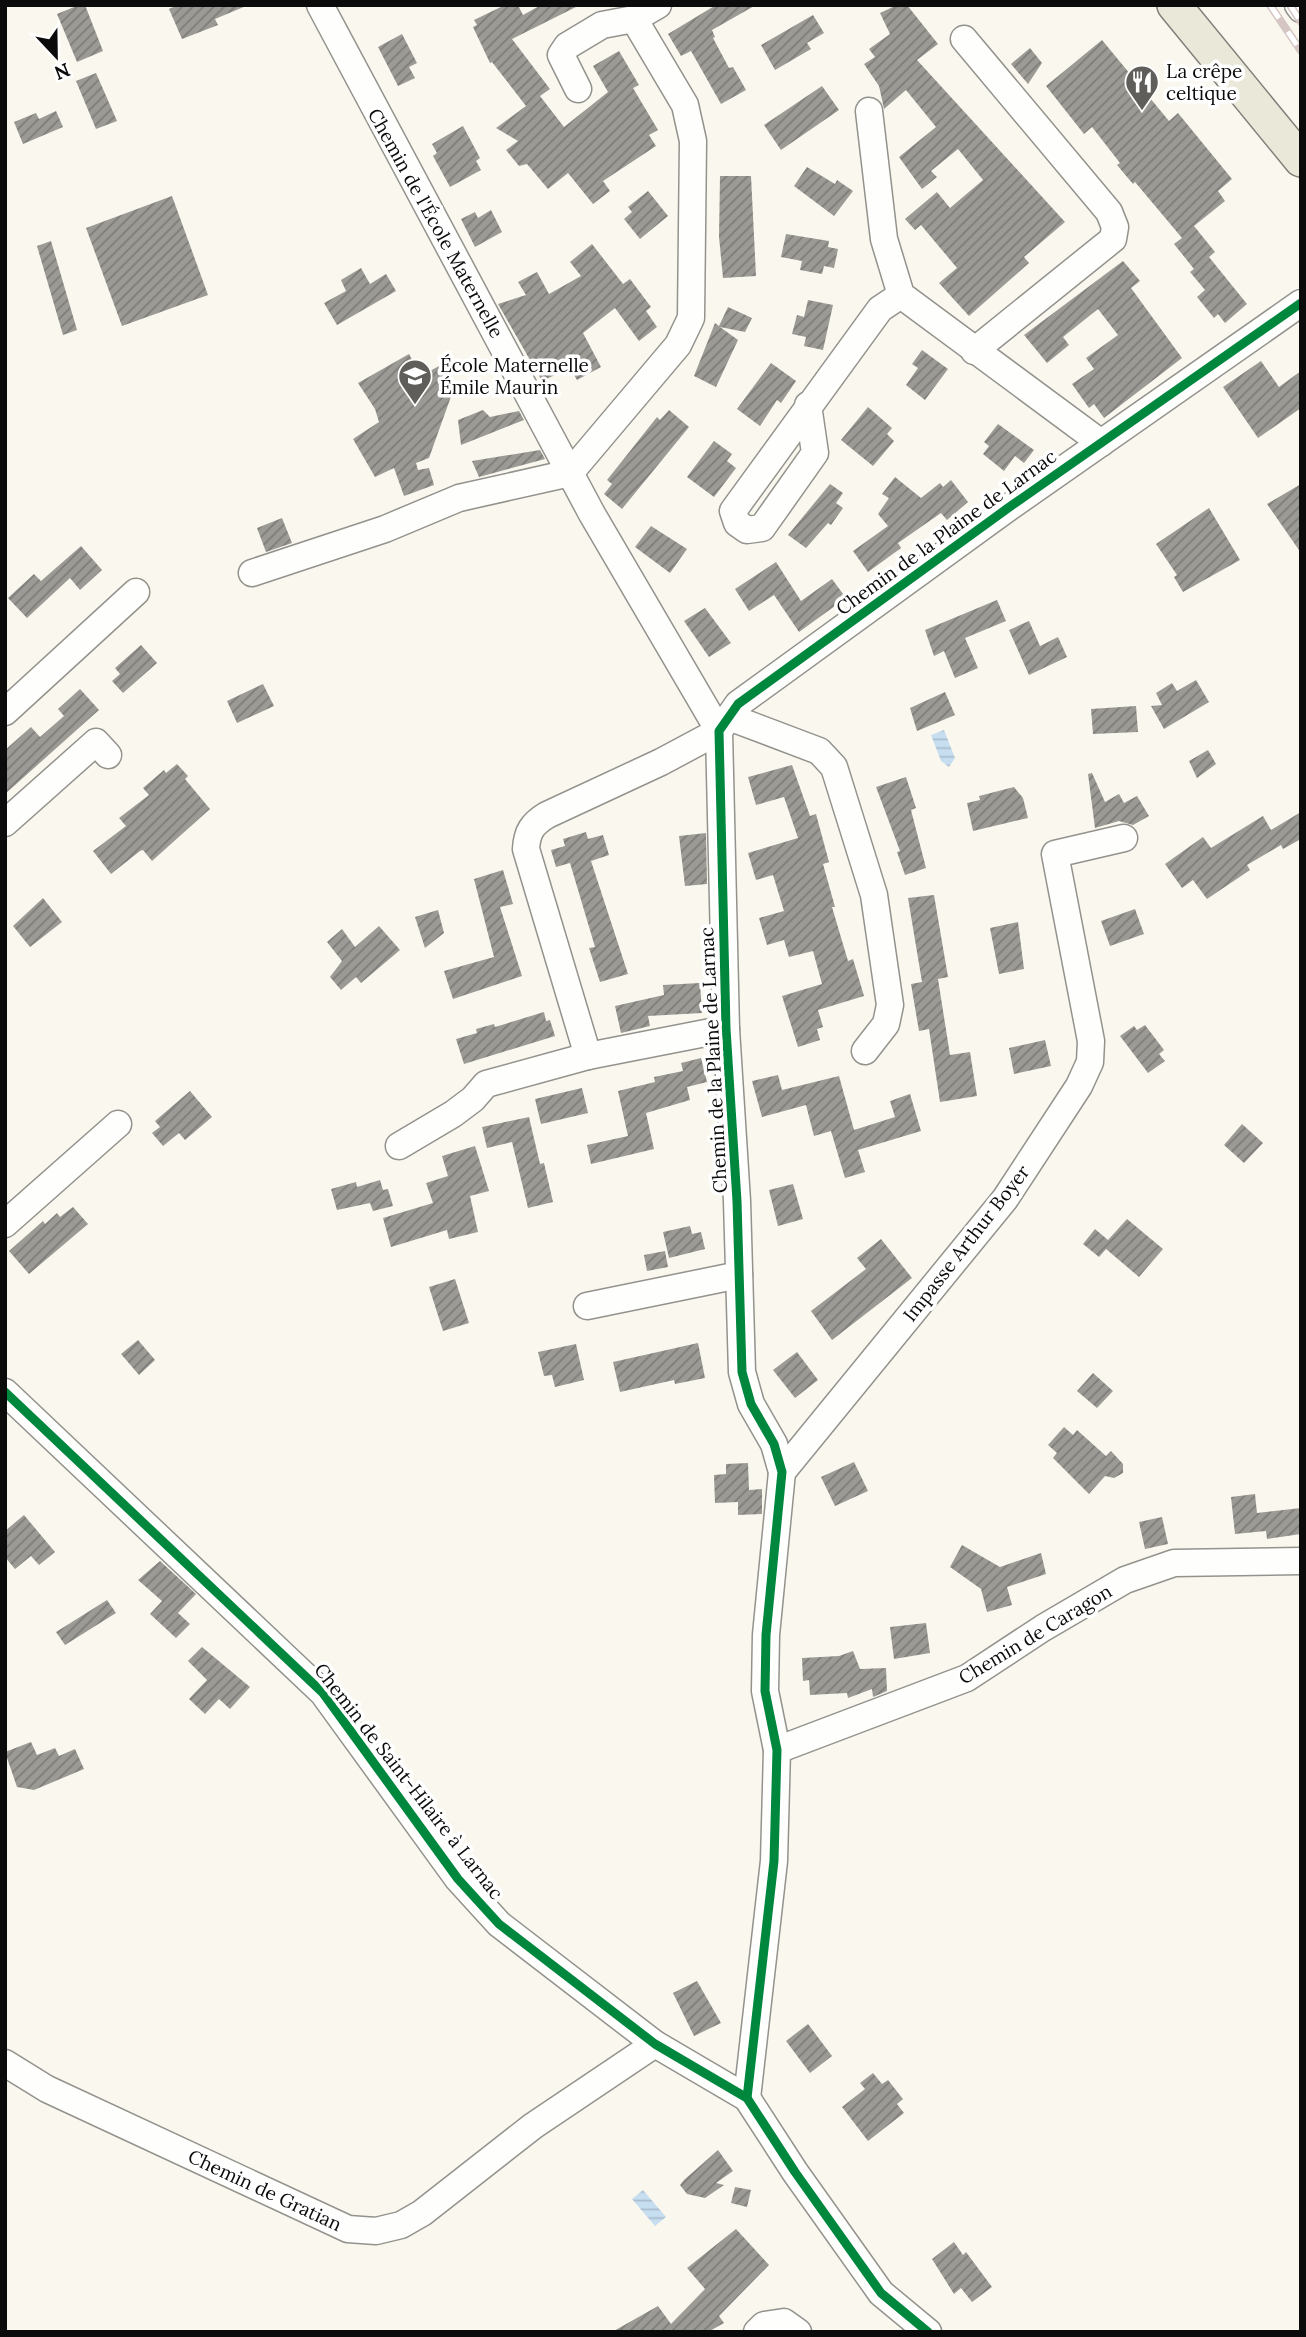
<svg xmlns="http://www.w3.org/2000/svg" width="1306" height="2337" font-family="Lora,serif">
  <defs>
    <pattern id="water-rules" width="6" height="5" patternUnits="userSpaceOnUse" patternTransform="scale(1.75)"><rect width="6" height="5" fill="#c7def1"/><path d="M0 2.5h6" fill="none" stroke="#aabdcd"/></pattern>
    <pattern id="building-hatch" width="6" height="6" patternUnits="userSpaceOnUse" patternTransform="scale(1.75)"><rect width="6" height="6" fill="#9c9a95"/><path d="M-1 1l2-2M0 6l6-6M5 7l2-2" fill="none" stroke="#7d7c78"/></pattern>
  </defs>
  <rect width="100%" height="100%" fill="#faf8ee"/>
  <!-- water -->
  <g fill="url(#water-rules)">
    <polygon points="944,730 955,758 949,767 941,761 931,735"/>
    <polygon points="643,2190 666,2217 655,2226 632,2199"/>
  </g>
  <!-- building -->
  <g fill="url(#building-hatch)">
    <polygon points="79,5 85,5 103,51 77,62 57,14"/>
    <polygon points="178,5 246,5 246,6 215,19 218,25 182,39 169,9"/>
    <polygon points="505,5 518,5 523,15 541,5 580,5 512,39 550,89 540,96 564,127 608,92 593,66 619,51 639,85 633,88 658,130 649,135 656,146 603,181 610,191 593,204 568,173 548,189 527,164 519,166 506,150 518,141 496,128 526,106 492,62 490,63 473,27 477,25 474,20"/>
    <polygon points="716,5 756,5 712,30 715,37 713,38 729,68 733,67 746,90 721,104 691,51 681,56 668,34"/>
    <polygon points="897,5 907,5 938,44 917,60 1065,222 1024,257 1029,263 969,316 939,283 957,268 921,225 915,230 905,219 937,192 950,208 983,180 958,149 931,171 937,177 922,189 899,157 936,127 906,90 884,109 879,86 864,64 875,57 869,49 890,34 880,13"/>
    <polygon points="813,15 824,33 807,43 811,49 775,70 761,45"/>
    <polygon points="402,34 417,63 409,67 415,78 398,86 378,47"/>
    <polygon points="1102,40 1169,121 1178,113 1232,179 1218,191 1225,201 1194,226 1215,252 1209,257 1247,304 1225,323 1218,314 1214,318 1197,297 1205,290 1190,272 1194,269 1174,244 1182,238 1135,182 1133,184 1117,165 1120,163 1092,127 1084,134 1046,86"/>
    <polygon points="1030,48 1042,63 1028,84 1011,64"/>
    <polygon points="96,73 117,121 96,129 76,81"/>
    <polygon points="822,86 839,110 781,150 764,125"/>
    <polygon points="56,111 63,127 23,144 14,122 36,113 39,119"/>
    <polygon points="463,126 480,158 476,161 481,170 450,187 433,156 437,153 432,144"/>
    <polygon points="807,167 835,184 837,180 853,191 834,216 794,186"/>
    <polygon points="720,176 751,176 756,276 723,278 719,237"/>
    <polygon points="648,191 668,216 640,239 624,219 632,212 628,207"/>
    <polygon points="172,196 208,295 122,326 86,228"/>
    <polygon points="491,210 502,232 475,247 461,219 475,212 478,218"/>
    <polygon points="786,234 829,241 828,247 838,249 834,268 824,266 822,274 800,270 802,261 781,257"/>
    <polygon points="51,241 77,330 63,335 37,246"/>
    <polygon points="592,244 623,284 630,279 651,307 646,311 657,327 639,341 615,308 583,333 601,367 577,380 570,368 542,381 498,304 526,295 518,282 537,272 549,294 581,276 570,262"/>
    <polygon points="1123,261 1140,281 1131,288 1182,358 1104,418 1094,404 1089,408 1072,384 1094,369 1086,358 1118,335 1098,309 1063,337 1069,345 1047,363 1024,335"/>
    <polygon points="361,268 370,284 386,274 396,291 337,325 324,303 346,291 341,280"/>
    <polygon points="808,300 833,305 823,350 804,346 806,337 792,334 797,315 804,317"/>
    <polygon points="728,307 752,318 745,332 720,327 738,340 716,387 694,376 715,323 719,326"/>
    <polygon points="922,350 948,369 925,400 906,385 918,368 912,364"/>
    <polygon points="409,354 421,376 439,366 453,391 429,458 416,463 418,470 429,468 434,485 404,496 394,468 375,477 353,439 379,422 375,409 358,383"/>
    <polygon points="1261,361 1279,387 1301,371 1301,408 1258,438 1223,387"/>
    <polygon points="771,363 796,381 781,403 777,400 760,426 737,409"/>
    <polygon points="868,407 892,428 887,434 894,441 873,466 841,440"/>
    <polygon points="483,410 490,417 519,411 524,420 461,445 458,420"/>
    <polygon points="669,410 689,427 622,509 604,494 612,484 607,480 657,417 660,420"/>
    <polygon points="998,424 1034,450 1024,463 1015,456 1004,471 983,454 989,446 984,442"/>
    <polygon points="714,441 732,454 727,461 736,468 714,497 687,477"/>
    <polygon points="540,450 545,459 479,477 472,461"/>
    <polygon points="895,477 921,498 940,483 943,487 951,480 968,502 947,520 941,513 898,543 901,548 868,572 853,551 888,526 878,514 889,498 882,494"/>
    <polygon points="830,484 843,493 836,503 843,508 831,525 828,523 806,548 788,535"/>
    <polygon points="1301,484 1301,553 1267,504"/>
    <polygon points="1209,508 1240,560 1183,592 1174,577 1177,575 1156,544"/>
    <polygon points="282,518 292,543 266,552 257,528"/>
    <polygon points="651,526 687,549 670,573 635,547"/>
    <polygon points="81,546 102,570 80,590 70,578 27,618 8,598 34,574 41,581"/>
    <polygon points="776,562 801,601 832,579 846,598 799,632 774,595 749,611 735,589"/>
    <polygon points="997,600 1006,621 965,638 978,668 955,678 944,651 934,656 925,630"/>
    <polygon points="705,608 731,643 709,657 684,621"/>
    <polygon points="1029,621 1040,646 1058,637 1067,657 1029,675 1009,630"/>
    <polygon points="141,645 157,663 123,693 112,681 120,674 115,668"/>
    <polygon points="1196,680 1209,702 1164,729 1151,706 1162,705 1156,693 1172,683 1177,691"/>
    <polygon points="263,684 274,706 237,723 227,701"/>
    <polygon points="80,689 99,710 5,794 5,750 31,727 40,737 64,716 58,709"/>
    <polygon points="945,692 955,715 917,731 910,708"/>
    <polygon points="1136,706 1138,732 1093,734 1091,709"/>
    <polygon points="1208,750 1216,764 1197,778 1189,761"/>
    <polygon points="177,764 188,776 185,779 210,809 152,861 143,850 140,851 111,874 93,851 126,826 119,818 149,795 143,788 164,770 166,773"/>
    <polygon points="792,765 810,816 816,814 829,862 823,864 835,907 832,907 848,961 853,959 864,996 818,1010 823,1027 817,1029 820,1040 798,1047 782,996 822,984 813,951 789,957 784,940 767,945 759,918 784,911 773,875 756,880 748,853 798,838 784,797 756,805 748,777"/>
    <polygon points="1092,773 1105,802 1119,794 1124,803 1137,796 1149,816 1133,825 1119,821 1095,828 1088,774"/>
    <polygon points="906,777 916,808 911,810 926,868 905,875 897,852 900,851 876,787"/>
    <polygon points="1014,787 1023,798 1028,818 973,831 967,803 980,800 979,796"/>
    <polygon points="1301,812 1301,839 1283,849 1281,845 1247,865 1250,870 1207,899 1193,880 1182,888 1165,864 1203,837 1211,848 1263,816 1271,830"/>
    <polygon points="586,832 588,839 603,835 609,855 591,861 628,974 600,982 589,948 595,947 570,863 556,867 551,850 565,846 563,839"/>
    <polygon points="706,833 707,884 685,886 679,836"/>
    <polygon points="503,870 513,904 500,907 522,976 453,999 444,971 494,957 474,879"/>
    <polygon points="934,895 948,977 938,979 950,1055 970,1052 977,1096 940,1102 929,1029 919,1031 911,984 922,982 908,898"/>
    <polygon points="43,898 62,922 30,947 13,926"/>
    <polygon points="1135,909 1144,934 1110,946 1101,921"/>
    <polygon points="438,910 444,933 425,948 415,917"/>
    <polygon points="1018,922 1024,969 999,974 990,928"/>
    <polygon points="379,926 400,950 361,983 356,977 341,990 330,977 342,961 327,942 342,929 355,947"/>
    <polygon points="700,983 702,1013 648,1016 650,1026 621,1033 615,1006 664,995 663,985"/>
    <polygon points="544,1012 546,1021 550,1020 555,1036 464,1064 456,1039 477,1033 476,1029 494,1024 495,1027"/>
    <polygon points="1145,1025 1164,1050 1159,1054 1165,1061 1148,1073 1120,1036 1134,1026 1137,1030"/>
    <polygon points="1045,1040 1051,1066 1014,1074 1009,1048"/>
    <polygon points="701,1058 707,1082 687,1087 690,1100 646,1113 654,1149 591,1164 587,1145 628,1136 618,1091 655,1082 654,1077 683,1071 681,1063"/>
    <polygon points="778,1075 782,1090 839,1076 854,1130 895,1117 890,1101 910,1094 921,1131 858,1150 865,1172 845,1178 831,1131 814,1136 806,1105 762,1117 752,1081"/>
    <polygon points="582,1088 588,1113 541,1124 535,1099"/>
    <polygon points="190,1091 212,1117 185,1140 179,1133 163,1146 152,1133 160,1127 155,1121"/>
    <polygon points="529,1117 540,1164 544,1163 553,1202 528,1208 512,1142 487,1148 482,1127"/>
    <polygon points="1242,1124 1263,1143 1244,1163 1224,1145"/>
    <polygon points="475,1146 489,1191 470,1196 478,1232 449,1239 447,1230 391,1247 383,1218 433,1203 426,1183 448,1176 442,1156"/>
    <polygon points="380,1180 383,1190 388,1189 393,1206 373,1211 370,1203 337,1210 331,1189 356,1182 357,1187"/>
    <polygon points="793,1184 803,1219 778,1226 769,1190"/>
    <polygon points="73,1207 88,1224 29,1274 9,1251 43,1221 45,1224 57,1213 60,1217"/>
    <polygon points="1127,1219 1163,1249 1139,1277 1106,1249 1099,1257 1083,1244 1095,1229 1108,1240"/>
    <polygon points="690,1226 692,1234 701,1232 705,1249 669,1258 663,1232"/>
    <polygon points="881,1239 912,1278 832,1340 811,1311 866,1269 857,1258"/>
    <polygon points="665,1251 668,1267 647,1271 644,1255"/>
    <polygon points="455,1279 469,1323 443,1331 429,1287"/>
    <polygon points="138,1340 155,1360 139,1375 121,1354"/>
    <polygon points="698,1343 705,1378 675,1384 674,1380 620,1392 613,1362"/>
    <polygon points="576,1344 584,1380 555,1387 552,1375 544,1376 538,1352"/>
    <polygon points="797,1352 818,1380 795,1398 773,1370"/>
    <polygon points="1093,1373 1113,1391 1097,1408 1077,1391"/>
    <polygon points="1064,1427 1073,1435 1077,1430 1106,1456 1111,1451 1123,1464 1123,1473 1114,1478 1105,1476 1089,1494 1053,1458 1057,1453 1048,1445"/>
    <polygon points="854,1462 868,1491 835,1506 821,1477"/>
    <polygon points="748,1463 749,1490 762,1489 762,1514 738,1515 738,1502 715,1503 714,1475 726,1474 726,1464"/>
    <polygon points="1255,1494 1257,1513 1301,1508 1301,1534 1267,1539 1266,1531 1235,1534 1231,1497"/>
    <polygon points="24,1515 55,1552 39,1565 31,1556 15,1569 5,1557 5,1531"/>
    <polygon points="1162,1517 1168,1544 1145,1549 1139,1522"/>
    <polygon points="962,1545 1000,1567 1041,1553 1046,1574 1007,1587 1012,1605 987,1612 981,1589 950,1567"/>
    <polygon points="160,1561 196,1594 178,1613 190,1624 176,1638 150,1614 162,1601 138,1580"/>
    <polygon points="107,1600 116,1613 65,1645 56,1632"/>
    <polygon points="926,1623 930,1653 894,1659 890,1627"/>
    <polygon points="202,1647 250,1687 230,1709 219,1699 205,1714 189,1699 207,1680 188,1661"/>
    <polygon points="853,1651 860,1669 886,1668 887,1691 873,1697 872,1689 848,1698 847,1693 810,1695 809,1680 803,1681 802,1658 839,1656"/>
    <polygon points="31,1742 37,1755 55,1748 59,1756 75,1749 84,1769 34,1790 17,1787 5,1752"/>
    <polygon points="697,1981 721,2023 694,2036 673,1993"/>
    <polygon points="808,2024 832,2056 810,2073 786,2041"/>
    <polygon points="873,2073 882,2084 888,2080 903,2099 897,2104 904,2113 868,2141 842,2107 865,2089 860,2083"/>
    <polygon points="718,2150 733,2171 716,2183 724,2185 705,2198 687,2194 680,2185 684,2180"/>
    <polygon points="735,2187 751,2190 747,2207 731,2203"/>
    <polygon points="736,2229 769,2265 719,2316 724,2323 708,2332 612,2332 658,2306 671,2324 705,2289 687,2268"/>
    <polygon points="954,2242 963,2255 966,2252 992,2287 972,2302 961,2288 954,2294 932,2259"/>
  </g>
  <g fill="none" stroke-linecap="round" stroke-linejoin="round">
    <!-- minor casing -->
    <g stroke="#93928d" stroke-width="29">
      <g id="minor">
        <path d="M 320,5 L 592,514 L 719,731 L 661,762 L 547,815 C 532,824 527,832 526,849 L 588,1056"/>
        <polyline points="1298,5 1301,9"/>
        <polyline points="964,39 1109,212 1115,227 1113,239 974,351"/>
        <polyline points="578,89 561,55 567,46 602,25 634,19 658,5"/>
        <polyline points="869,111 884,239 901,295 1101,443"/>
        <polyline points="808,405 815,453 762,528 747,530 737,523 733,511 880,309 901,295"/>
        <polyline points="570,473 678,345 691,318 693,141 685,105 634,19"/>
        <polyline points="252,573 385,529 459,498 570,473"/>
        <polyline points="5,712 136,592"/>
        <polyline points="729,717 819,751 834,767 874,895 890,1005 886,1024 865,1051"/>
        <polyline points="5,823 96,742 108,755"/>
        <polyline points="399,1146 453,1114 473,1099 486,1084 588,1056 726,1029"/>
        <polyline points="5,1224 118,1124"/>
        <polyline points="587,1306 739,1275"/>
        <polyline points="5,1392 323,1693 458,1879 499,1924 655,2044 747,2098 795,2172 881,2293 928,2332"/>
        <polyline points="782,1472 1005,1199 1079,1086 1090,1062 1091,1041 1055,854 1124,838"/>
        <polyline points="777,1750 967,1678 1043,1628 1125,1580 1174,1563 1301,1561"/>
        <polyline points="5,2063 47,2089 348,2229 376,2231 401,2225 422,2213 533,2126 655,2044"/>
        <polyline points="747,2098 774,1861 777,1750 765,1691 766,1635 782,1472 774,1444 751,1404 742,1372 737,1201 726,1029 719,731 738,704 1008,508 1301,303"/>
        <polyline points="757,2332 764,2325 784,2322 798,2332"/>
      </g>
    </g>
    <!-- major casing -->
    <g stroke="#807f7a" stroke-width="36">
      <polyline id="major" points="1174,5 1301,160"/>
    </g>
    <!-- minor -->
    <use href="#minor" stroke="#fefefc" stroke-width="26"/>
    <!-- major -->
    <use href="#major" stroke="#eae8d8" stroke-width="33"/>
    <!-- rail casing -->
    <g stroke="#d5c6c4" stroke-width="8">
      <g id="rail">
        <polyline points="1270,5 1301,51"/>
        <polyline points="1290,5 1301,22"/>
      </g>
    </g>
    <!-- rail -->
    <use href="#rail" stroke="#fff" stroke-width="5" stroke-dasharray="16" stroke-linecap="butt"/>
    <!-- cycleway casing -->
    <g stroke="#fff" stroke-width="13">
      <g id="cycleway">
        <polyline points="5,1392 323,1693 458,1879 499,1924 655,2044 747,2098 795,2172 881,2293 928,2332"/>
        <polyline points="747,2098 774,1861 777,1750 765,1691 766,1635 782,1472 774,1444 751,1404 742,1372 737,1201 726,1029 719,731 738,704 1008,508 1301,303"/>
      </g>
    </g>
    <!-- cycleway -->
    <use href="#cycleway" stroke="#00873e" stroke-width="9"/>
  </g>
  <!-- icons -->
  <defs>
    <g id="restaurant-pin" transform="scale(1.75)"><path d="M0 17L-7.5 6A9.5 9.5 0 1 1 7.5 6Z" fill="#5f5e5a" stroke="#fff"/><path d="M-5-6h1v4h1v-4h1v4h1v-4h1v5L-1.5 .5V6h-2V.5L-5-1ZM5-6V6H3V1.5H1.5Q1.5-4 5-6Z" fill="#fff"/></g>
    <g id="school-pin" transform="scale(1.75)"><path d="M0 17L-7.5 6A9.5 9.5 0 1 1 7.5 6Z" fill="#5f5e5a" stroke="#fff"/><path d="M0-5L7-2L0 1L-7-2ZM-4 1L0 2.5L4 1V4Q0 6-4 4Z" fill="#fff"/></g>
  </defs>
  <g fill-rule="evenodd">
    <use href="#restaurant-pin" x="1142" y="82"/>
    <use href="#school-pin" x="415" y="376"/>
  </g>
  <g text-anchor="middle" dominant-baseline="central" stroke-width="7" stroke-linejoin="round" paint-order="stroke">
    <!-- poi labels -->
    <g font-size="19" fill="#0b0b0b" stroke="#fff" text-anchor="start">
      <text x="1166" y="71">La crêpe<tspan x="1166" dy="22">celtique</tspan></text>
      <text x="440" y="365">École Maternelle<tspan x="440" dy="22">Émile Maurin</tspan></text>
    </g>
    <!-- street labels -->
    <g font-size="19" fill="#0b0b0b" stroke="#fff">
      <text transform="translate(436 223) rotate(61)">Chemin de l'École Maternelle</text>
      <text transform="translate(946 532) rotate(-36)">Chemin de la Plaine de Larnac</text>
      <text transform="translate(713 1060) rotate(-93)">Chemin de la Plaine de Larnac</text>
      <text transform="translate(966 1243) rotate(-52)">Impasse Arthur Boyer</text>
      <text transform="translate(1035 1634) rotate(-31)">Chemin de Caragon</text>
      <text transform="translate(409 1781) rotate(52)">Chemin de Saint-Hilaire à Larnac</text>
      <text transform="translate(265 2190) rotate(25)">Chemin de Gratian</text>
    </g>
  </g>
  <!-- border -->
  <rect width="1306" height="2337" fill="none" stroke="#0b0b0b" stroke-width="14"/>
  <!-- north arrow -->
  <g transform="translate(56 56) rotate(158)" stroke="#ffffff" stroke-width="5" paint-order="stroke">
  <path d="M0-5L12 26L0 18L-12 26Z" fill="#0b0b0b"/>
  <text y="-10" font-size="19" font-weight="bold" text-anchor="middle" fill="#0b0b0b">N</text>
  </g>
</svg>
